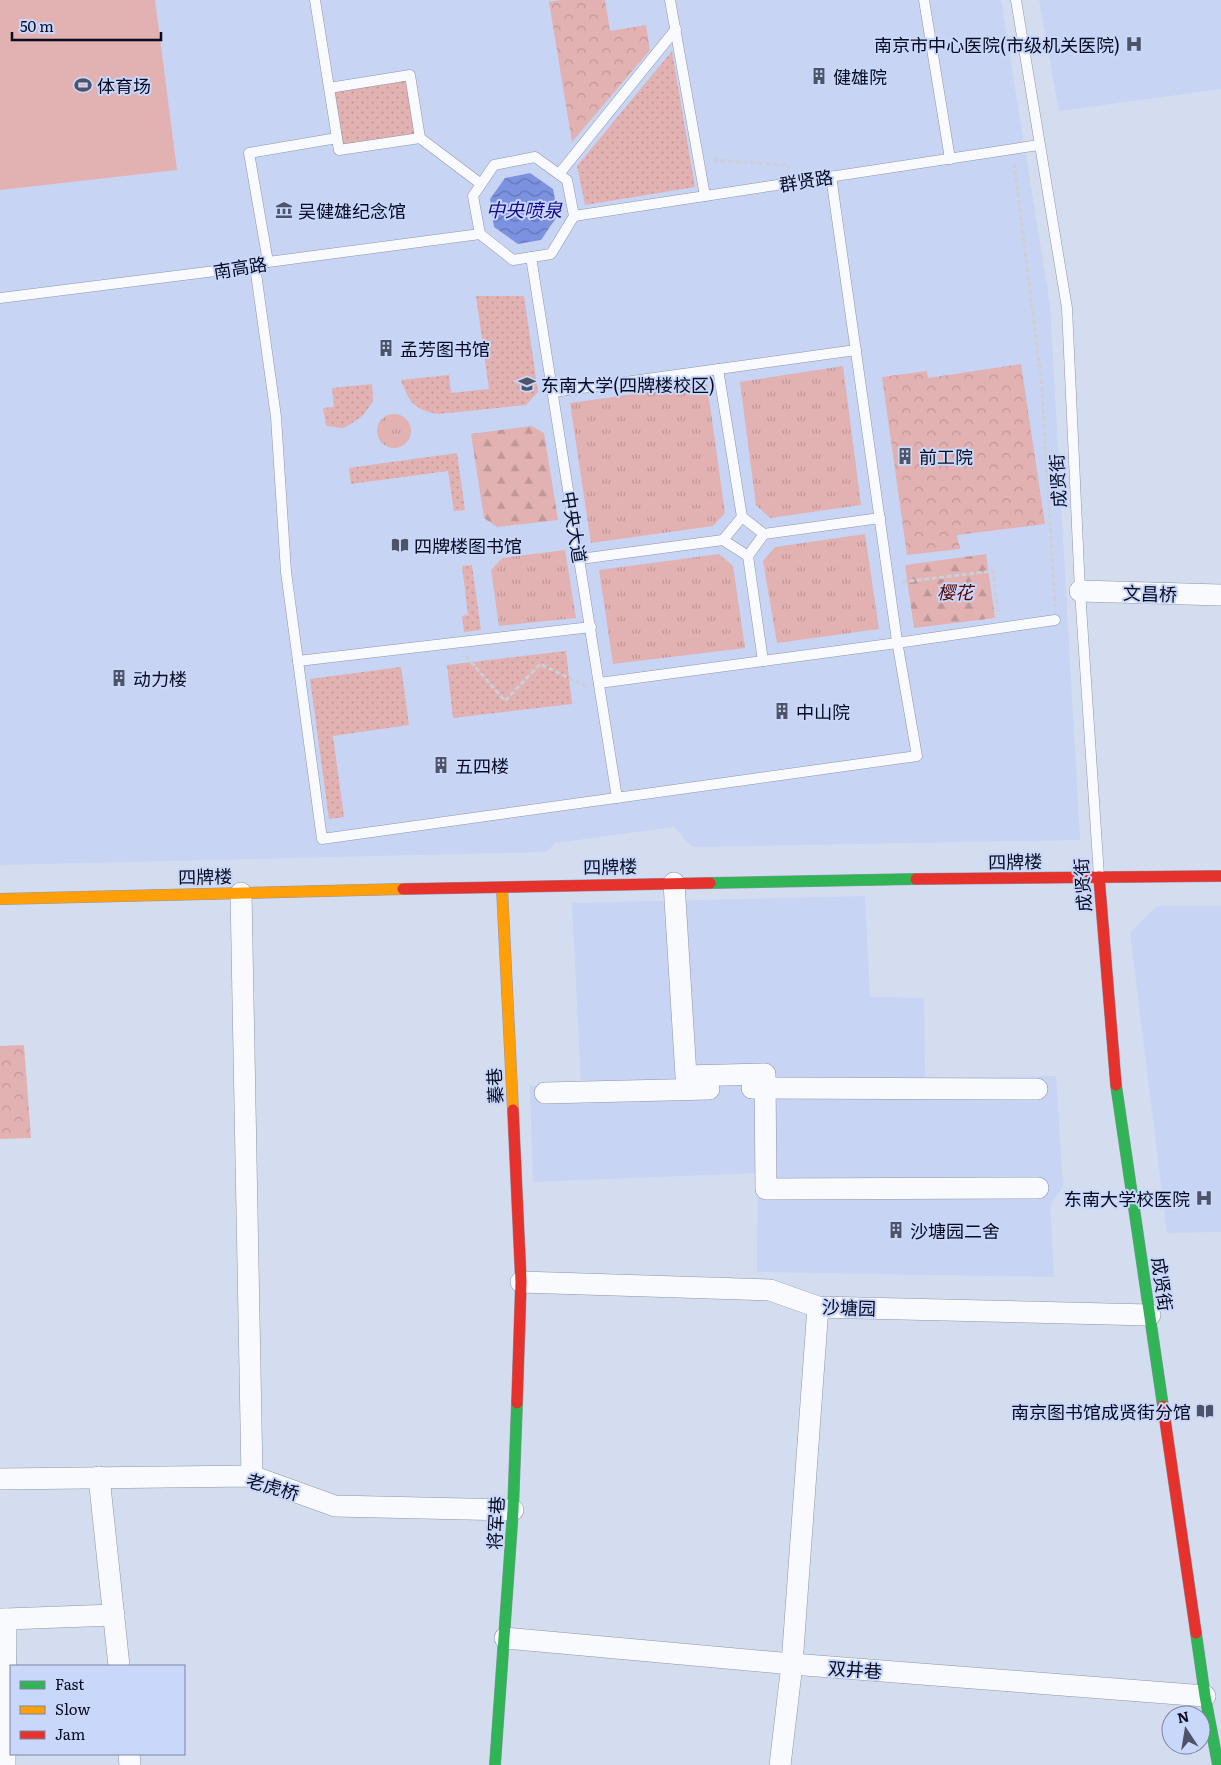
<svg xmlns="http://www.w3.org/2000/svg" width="1221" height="1765" font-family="Literata,'Noto Sans SC',serif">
  <defs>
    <pattern id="grass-tufts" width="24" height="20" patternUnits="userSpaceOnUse" patternTransform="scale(1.25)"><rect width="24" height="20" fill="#e2b1b1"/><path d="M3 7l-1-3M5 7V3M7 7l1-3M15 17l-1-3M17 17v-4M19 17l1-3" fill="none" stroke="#c09798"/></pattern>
    <pattern id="forest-firs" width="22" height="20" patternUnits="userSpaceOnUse" patternTransform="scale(1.25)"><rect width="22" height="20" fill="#e2b1b1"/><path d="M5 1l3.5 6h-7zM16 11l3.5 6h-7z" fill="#c09798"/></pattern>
    <pattern id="park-crowns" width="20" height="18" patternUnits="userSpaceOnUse" patternTransform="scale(1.25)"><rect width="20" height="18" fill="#e2b1b1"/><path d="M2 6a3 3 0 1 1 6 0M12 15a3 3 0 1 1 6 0" fill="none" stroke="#c09798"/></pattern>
    <pattern id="garden-dots" width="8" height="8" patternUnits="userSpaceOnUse" patternTransform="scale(1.25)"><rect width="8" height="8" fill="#e2b1b1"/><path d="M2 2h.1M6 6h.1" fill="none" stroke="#c09798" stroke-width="1.8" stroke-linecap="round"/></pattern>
    <pattern id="water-waves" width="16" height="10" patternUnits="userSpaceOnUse" patternTransform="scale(1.25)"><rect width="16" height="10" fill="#7c92e1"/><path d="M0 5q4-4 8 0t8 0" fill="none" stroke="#6475b6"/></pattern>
  </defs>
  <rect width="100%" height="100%" fill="#d4dcf0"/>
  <!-- built -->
  <g fill="#c8d4f3">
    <polygon points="0,0 1001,0 1050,305 1080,840 692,847 674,827 555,843 546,852 0,865"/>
    <polygon points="1039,0 1221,0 1221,89 1059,111"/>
    <polygon points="865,896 870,997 924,998 925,1078 1056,1076 1063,1187 1050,1205 1054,1277 757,1272 758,1173 533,1182 530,1086 581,1083 572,903"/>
    <polygon points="1157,906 1221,906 1221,1232 1167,1233 1130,933"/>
  </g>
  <!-- grass -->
  <g fill="url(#grass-tufts)">
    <polygon points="843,366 861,505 770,518 756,505 740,382"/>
    <polygon points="707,384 725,513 713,526 591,543 570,403"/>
    <circle cx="394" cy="431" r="17"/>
    <polygon points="865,534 879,629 777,643 763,561 775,547"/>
    <polygon points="565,550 576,618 499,626 491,570 502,558"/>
    <polygon points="719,554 733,566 745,648 613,664 599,570"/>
  </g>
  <!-- forest -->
  <g fill="url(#forest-firs)">
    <polygon points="531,426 544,433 558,520 497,527 484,518 471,434"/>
    <polygon points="986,554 995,618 914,628 905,565"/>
  </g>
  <!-- park -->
  <g fill="url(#park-crowns)">
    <polygon points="560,0 605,0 610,31 646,25 650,50 572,142 549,2"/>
    <polygon points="1021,364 1045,524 957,535 960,549 907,555 882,377 927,371 928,378"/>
    <polygon points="24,1045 31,1138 0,1139 0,1046"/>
  </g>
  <!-- garden -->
  <g fill="url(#garden-dots)">
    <polygon points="672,51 695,187 585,205 577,166"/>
    <polygon points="410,75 420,138 339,150 329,88"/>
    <path d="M 476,296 L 524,296 L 538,392 L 526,405 L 438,414 C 414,410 409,402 401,380 L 449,375 L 451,393 L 489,389 Z"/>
    <polygon points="372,384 373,401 365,413 357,420 344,428 326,426 323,408 334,407 332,388"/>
    <polygon points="457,453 465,510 454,511 448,471 351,484 349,468"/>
    <polygon points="472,565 481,630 464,632 462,616 468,615 462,566"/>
    <polygon points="566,651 572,704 453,718 447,665"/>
    <polygon points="401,667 409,725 333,736 344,817 329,819 310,679"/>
  </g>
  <!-- pitch -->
  <polygon fill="#e2b1b1" points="0,0 155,0 177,170 0,190"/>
  <!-- water -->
  <polygon fill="url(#water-waves)" points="530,173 553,189 558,215 541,240 518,244 494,227 490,199 505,178"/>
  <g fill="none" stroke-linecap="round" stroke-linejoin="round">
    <!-- lane casing -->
    <g stroke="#8f96a8" stroke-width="11">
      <g id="lane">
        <polyline points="315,0 337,138 339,150 420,138 410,75 329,88"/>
        <polyline points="670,0 705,196"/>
        <polyline points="924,0 950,159"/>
        <polyline points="1016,0 1067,308 1080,591 1099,876"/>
        <polyline points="420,138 481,184"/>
        <polygon points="535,157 567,180 574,216 551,254 513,260 480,234 473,196 494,165"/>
        <polyline points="559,174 676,29"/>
        <polyline points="574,216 1039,145"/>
        <polyline points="531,257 617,798"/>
        <polyline points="268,262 249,153 337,138"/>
        <polyline points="255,266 276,417 286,572 298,661 591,627"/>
        <polyline points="0,298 255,266 268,262 480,234"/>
        <polyline points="718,369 742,517 764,534 880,518"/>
        <polyline points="553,392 856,350"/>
        <polyline points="723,540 742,517"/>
        <polyline points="580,559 723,540 748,556"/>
        <polyline points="298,661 322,839 917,756 897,641 831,176"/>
        <polyline points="763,661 748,556 764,534"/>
        <polyline points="599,683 897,643 1055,620"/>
      </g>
    </g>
    <!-- street casing -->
    <g stroke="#8f96a8" stroke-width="22">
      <g id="street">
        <polyline points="1080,591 1221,595"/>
        <polyline points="674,883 686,1076 765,1074 766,1189 1038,1188"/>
        <polyline points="241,893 252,1476"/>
        <polyline points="752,1088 1037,1089"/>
        <polyline points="545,1093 709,1089"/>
        <polyline points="521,1282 770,1290 818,1307 1150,1315"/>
        <polyline points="99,1477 119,1666"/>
        <polyline points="0,1479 252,1476 335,1506 513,1510"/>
        <polyline points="0,1619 6,1619 5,1765"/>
        <polyline points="6,1619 114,1615"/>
        <polyline points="505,1638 792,1664 1205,1696"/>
        <polyline points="129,1754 130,1765"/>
        <polyline points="780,1765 792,1664 818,1307"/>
      </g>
    </g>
    <!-- fast casing -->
    <g stroke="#8f96a8" stroke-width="12">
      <g id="fast">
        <polyline points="710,883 916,879"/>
        <polyline points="1116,1085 1163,1406"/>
        <polyline points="1196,1633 1205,1696 1218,1765"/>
        <polyline points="495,1765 513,1510 517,1403"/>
      </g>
    </g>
    <!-- slow casing -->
    <g stroke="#8f96a8" stroke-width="12">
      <g id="slow">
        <polyline points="502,888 513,1110"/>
        <polyline points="0,899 403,889"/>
      </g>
    </g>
    <!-- jam casing -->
    <g stroke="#8f96a8" stroke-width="12">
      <g id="jam">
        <polyline points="1099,877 1116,1085"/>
        <polyline points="916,879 1221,876"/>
        <polyline points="403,889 710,883"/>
        <polyline points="513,1110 521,1282 517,1403"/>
        <polyline points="1163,1406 1196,1633"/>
      </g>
    </g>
    <!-- path -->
    <g stroke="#cdcfd6" stroke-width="3" stroke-dasharray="5 2.5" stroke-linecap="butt">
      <polyline points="713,160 786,165 790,169"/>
      <polyline points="1014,163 1042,387 1055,607"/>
      <polyline points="902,582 993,571 998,615"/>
      <polyline points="466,656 505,701 540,664 586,686"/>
    </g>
    <!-- lane -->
    <use href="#lane" stroke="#f9fafd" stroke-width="10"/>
    <!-- street -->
    <use href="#street" stroke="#f9fafd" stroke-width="21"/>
    <!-- fast -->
    <use href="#fast" stroke="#30b455" stroke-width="11"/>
    <!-- slow -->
    <use href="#slow" stroke="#ff9f0a" stroke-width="11"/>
    <!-- jam -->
    <use href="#jam" stroke="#e5322d" stroke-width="11"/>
  </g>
  <!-- icons -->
  <defs>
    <g id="hospital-bare" transform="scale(1.35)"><path d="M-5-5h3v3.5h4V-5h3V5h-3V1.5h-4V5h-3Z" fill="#4e5468" stroke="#c9d7fb" stroke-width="2.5" paint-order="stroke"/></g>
    <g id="building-bare" transform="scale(1.35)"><path d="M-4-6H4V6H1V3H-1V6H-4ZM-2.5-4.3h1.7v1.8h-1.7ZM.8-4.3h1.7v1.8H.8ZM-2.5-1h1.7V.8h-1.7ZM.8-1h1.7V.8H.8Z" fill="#4e5468" stroke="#c9d7fb" stroke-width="2.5" paint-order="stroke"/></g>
    <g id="stadium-bare" transform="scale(1.35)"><path d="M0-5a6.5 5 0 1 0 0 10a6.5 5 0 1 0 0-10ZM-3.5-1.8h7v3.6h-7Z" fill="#4e5468" stroke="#c9d7fb" stroke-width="2.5" paint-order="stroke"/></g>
    <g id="museum-bare" transform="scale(1.35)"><path d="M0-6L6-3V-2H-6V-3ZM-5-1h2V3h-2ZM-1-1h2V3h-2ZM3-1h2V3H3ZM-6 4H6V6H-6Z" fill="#4e5468" stroke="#c9d7fb" stroke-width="2.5" paint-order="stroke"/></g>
    <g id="university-bare" transform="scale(1.35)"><path d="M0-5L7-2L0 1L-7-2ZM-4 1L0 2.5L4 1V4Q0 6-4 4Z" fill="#4e5468" stroke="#c9d7fb" stroke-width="2.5" paint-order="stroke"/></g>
    <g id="library-bare" transform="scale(1.35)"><path d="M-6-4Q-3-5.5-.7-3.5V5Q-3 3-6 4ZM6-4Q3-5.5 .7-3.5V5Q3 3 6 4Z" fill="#4e5468" stroke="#c9d7fb" stroke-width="2.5" paint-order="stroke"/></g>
  </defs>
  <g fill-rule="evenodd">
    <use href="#hospital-bare" x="1134" y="44"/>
    <use href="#building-bare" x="819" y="76"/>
    <use href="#stadium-bare" x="83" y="85"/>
    <use href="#museum-bare" x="284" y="210"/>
    <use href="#building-bare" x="386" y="348"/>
    <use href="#university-bare" x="527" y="384"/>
    <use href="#building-bare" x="905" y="456"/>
    <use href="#library-bare" x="400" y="545"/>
    <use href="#building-bare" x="119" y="678"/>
    <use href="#building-bare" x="782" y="711"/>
    <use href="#building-bare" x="441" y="765"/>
    <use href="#hospital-bare" x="1204" y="1198"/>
    <use href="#building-bare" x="896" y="1230"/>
    <use href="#library-bare" x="1205" y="1411"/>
  </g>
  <g text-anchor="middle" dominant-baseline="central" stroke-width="4" stroke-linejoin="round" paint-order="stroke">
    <!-- poi labels -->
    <g font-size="18" fill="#060b1f" stroke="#c9d7fb" text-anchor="start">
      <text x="1120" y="44" text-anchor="end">南京市中心医院(市级机关医院)</text>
      <text x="833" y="76">健雄院</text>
      <text x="97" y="85">体育场</text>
      <text x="298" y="210">吴健雄纪念馆</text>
      <text x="400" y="348">孟芳图书馆</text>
      <text x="541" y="384">东南大学(四牌楼校区)</text>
      <text x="919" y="456">前工院</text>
      <text x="414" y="545">四牌楼图书馆</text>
      <text x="133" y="678">动力楼</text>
      <text x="796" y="711">中山院</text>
      <text x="455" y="765">五四楼</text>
      <text x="1190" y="1198" text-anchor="end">东南大学校医院</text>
      <text x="910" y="1230">沙塘园二舍</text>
      <text x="1191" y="1411" text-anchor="end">南京图书馆成贤街分馆</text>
    </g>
    <!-- street labels -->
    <g font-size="18" fill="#060b1f" stroke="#c9d7fb">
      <text transform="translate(806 180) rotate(-9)">群贤路</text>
      <text transform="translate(240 267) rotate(-9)">南高路</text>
      <text transform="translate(1057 481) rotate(-93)">成贤街</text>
      <text transform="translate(575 527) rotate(81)">中央大道</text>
      <text transform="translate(1150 593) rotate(2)">文昌桥</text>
      <text transform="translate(1015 861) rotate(-1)">四牌楼</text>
      <text transform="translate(610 866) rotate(-1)">四牌楼</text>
      <text transform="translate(205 876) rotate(-1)">四牌楼</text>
      <text transform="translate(1082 885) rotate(-94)">成贤街</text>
      <text transform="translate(494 1086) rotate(-93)">蓁巷</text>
      <text transform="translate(1163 1284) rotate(82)">成贤街</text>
      <text transform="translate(849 1307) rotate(2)">沙塘园</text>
      <text transform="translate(273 1486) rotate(16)">老虎桥</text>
      <text transform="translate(495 1523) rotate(-87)">将军巷</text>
      <text transform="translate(855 1669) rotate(4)">双井巷</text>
    </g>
    <!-- park labels -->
    <g font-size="18" font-style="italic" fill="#560100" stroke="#c9d7fb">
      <text x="955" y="591">樱花</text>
    </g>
    <!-- water labels -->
    <g font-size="19" font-style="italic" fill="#15088e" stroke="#c9d7fb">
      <text x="524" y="209">中央喷泉</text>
    </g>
  </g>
  <!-- legend -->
  <rect x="10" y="1665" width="175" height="90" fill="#c9d7fb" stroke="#7b85a3"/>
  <rect x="20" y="1681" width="25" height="8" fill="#30b455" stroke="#7b85a3"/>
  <text x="55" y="1690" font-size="15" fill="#060b1f">Fast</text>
  <rect x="20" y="1706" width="25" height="8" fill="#ff9f0a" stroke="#7b85a3"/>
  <text x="55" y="1715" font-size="15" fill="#060b1f">Slow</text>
  <rect x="20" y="1731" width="25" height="8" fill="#e5322d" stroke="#7b85a3"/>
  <text x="55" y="1740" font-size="15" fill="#060b1f">Jam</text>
  <!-- north arrow -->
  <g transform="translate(1186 1730) rotate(348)"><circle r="24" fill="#c9d7fb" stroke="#7b85a3"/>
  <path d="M0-4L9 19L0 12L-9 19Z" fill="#4e5468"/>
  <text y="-8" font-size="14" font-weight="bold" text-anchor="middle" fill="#060b1f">N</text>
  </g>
  <!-- scale -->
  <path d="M12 32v8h149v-8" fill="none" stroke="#060b1f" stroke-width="2.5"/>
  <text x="20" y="32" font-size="15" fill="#060b1f" stroke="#c9d7fb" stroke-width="4" paint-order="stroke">50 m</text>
</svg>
